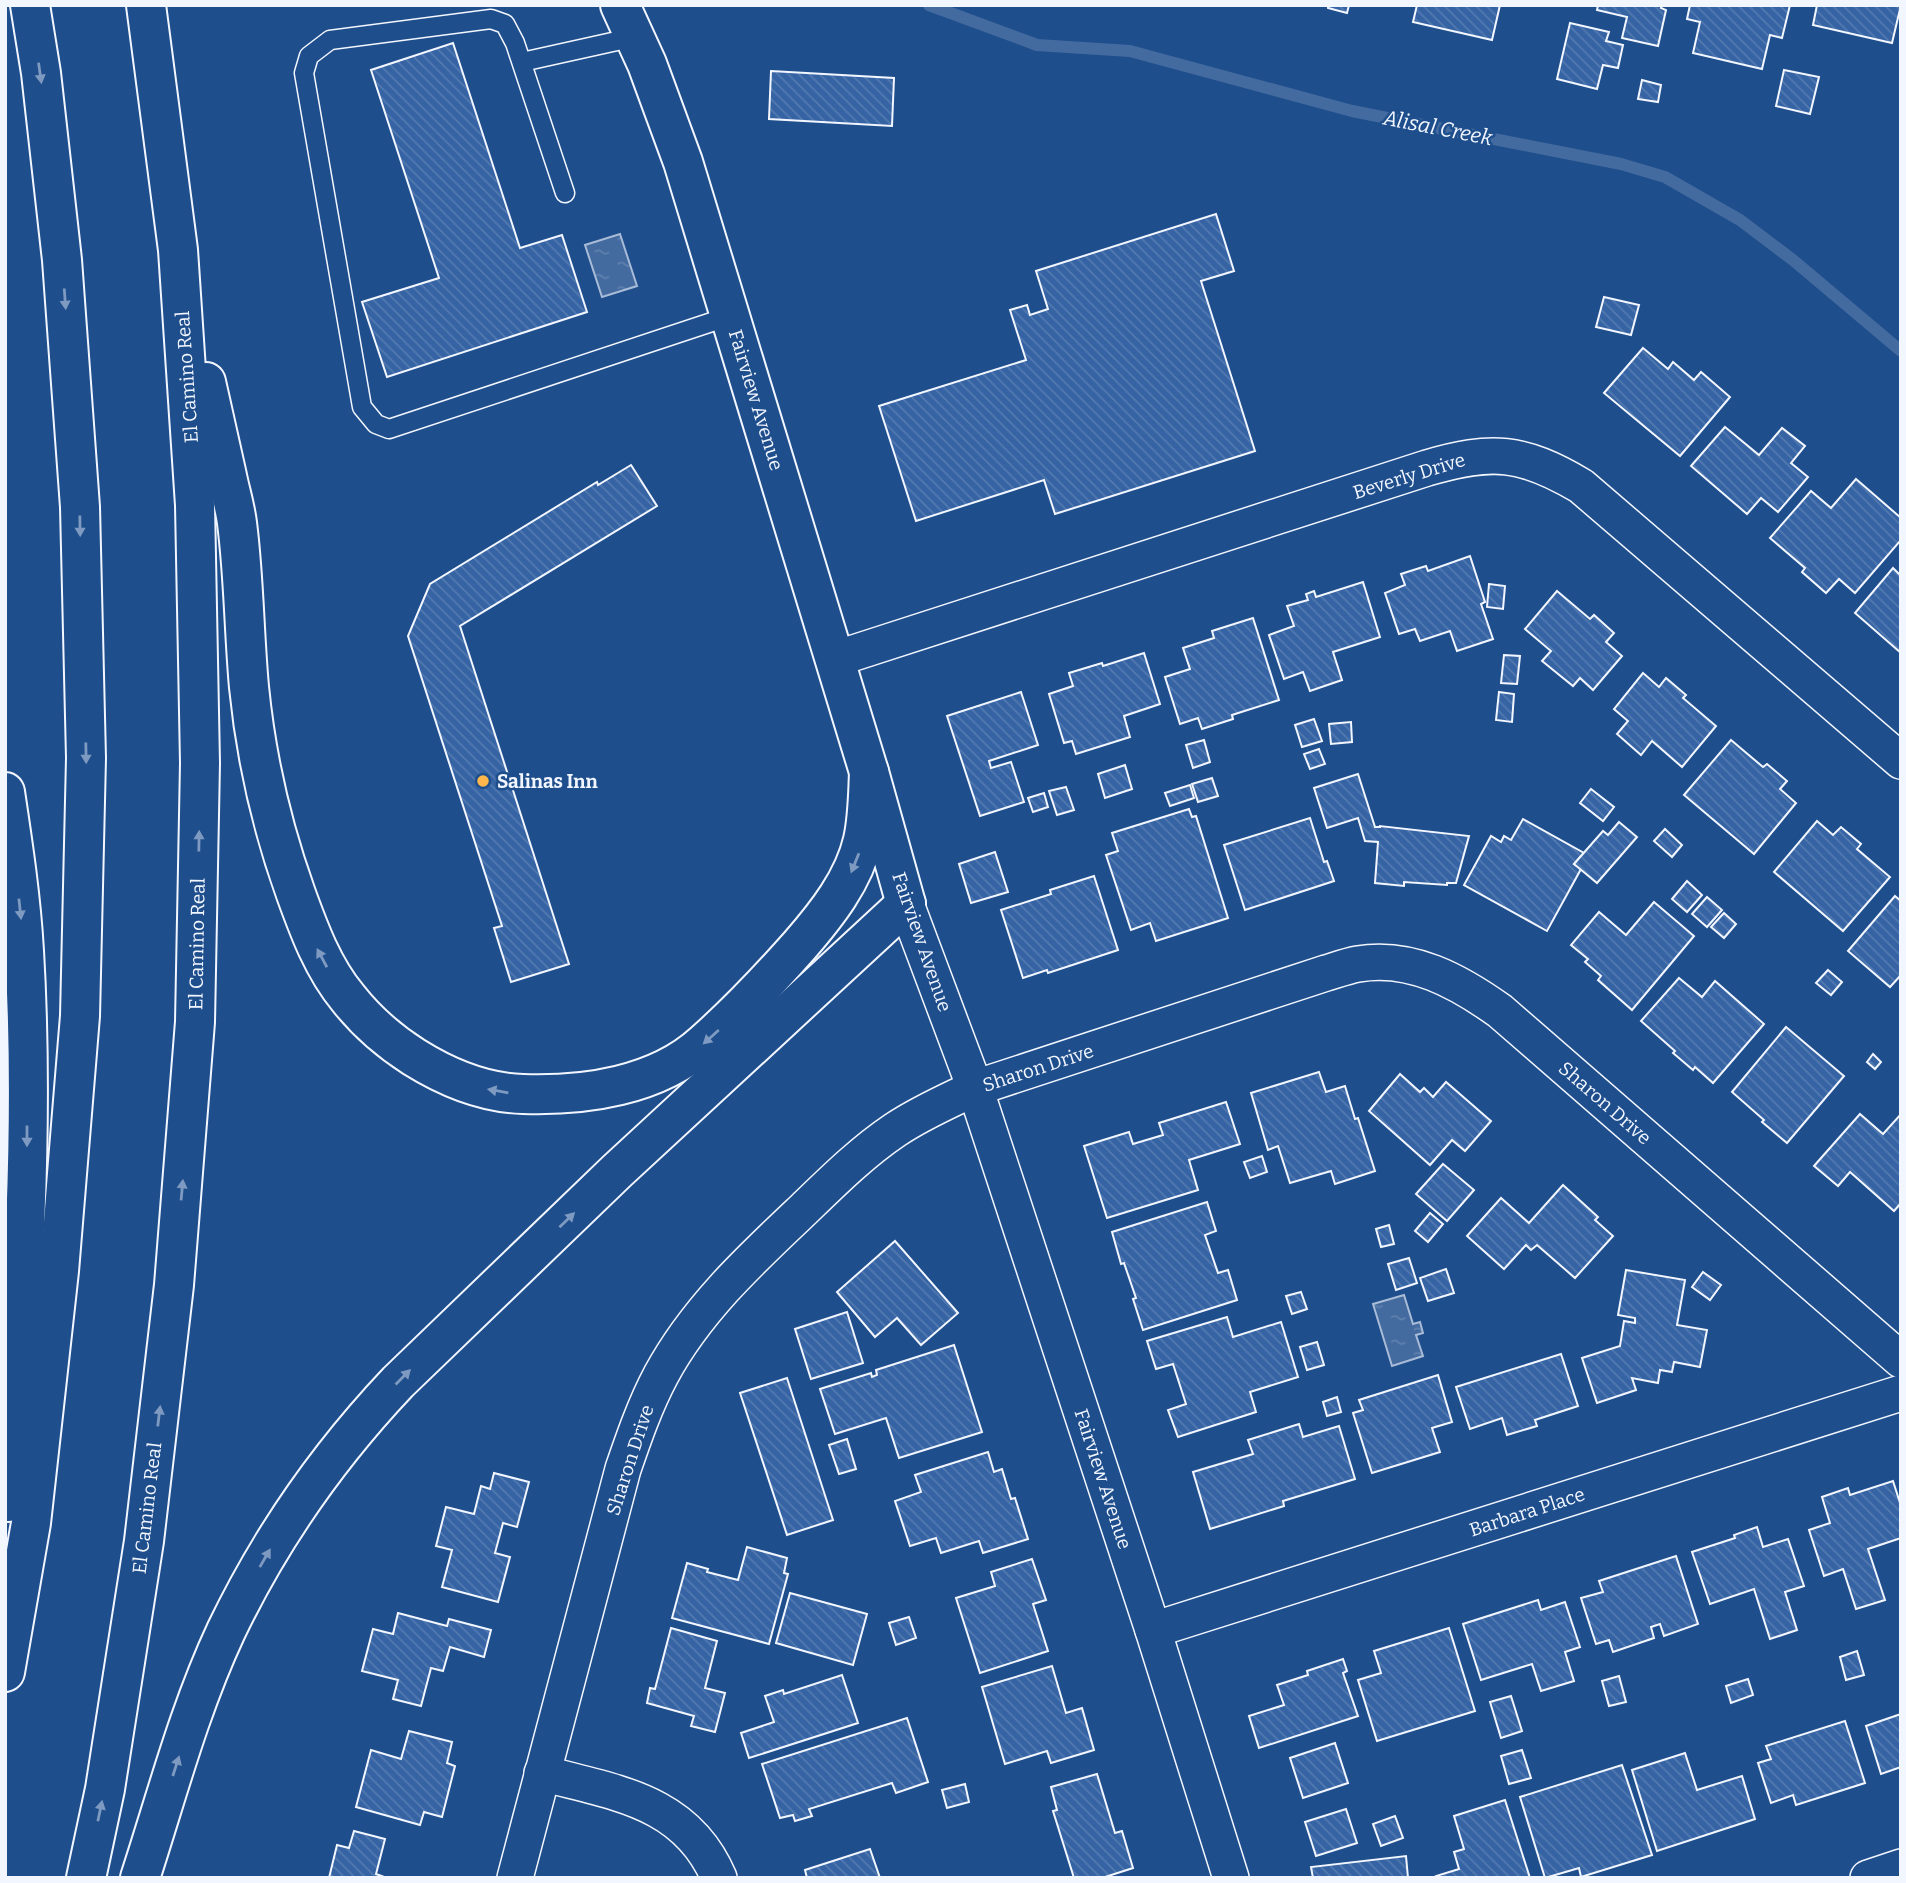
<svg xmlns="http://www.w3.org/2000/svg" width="1906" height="1883" font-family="Bitter,serif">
  <defs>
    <pattern id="water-ripples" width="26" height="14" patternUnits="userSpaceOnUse" patternTransform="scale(1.75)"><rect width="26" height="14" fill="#446ba0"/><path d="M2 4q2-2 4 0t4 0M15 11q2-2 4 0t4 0" fill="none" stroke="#5f81ae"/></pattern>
    <pattern id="building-back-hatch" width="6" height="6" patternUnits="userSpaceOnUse" patternTransform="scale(1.75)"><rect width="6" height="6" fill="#3563a3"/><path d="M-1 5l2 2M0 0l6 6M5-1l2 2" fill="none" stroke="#537ab1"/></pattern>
  </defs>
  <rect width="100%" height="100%" fill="#1f4e8c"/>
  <!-- water -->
  <g fill="url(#water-ripples)" stroke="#a8bbd7" stroke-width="2">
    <polygon points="620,234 637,286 602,297 585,245"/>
    <polygon points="1404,1295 1413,1324 1420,1322 1423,1333 1416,1335 1423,1356 1392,1366 1373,1304"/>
  </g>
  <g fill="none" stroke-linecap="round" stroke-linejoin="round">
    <!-- stream -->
    <polyline stroke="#446ba0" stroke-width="12" points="929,5 1037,45 1130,51 1352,111 1621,164 1665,177 1740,220 1793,260 1901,351"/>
  </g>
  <!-- building -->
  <g fill="url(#building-back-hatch)" stroke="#f2f6ff" stroke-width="2">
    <polygon points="1328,5 1349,5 1347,13 1328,8"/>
    <polygon points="1417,5 1500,5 1492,40 1413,22"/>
    <polygon points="1598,5 1662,5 1661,8 1666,10 1658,46 1622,38 1627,17 1597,10"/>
    <polygon points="1690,5 1790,5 1782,38 1770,35 1762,69 1693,53 1700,22 1687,19"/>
    <polygon points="1817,5 1901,5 1892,43 1813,25"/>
    <polygon points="1570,23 1609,32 1606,41 1623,45 1618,68 1603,65 1597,89 1557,79"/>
    <polygon points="453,43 520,248 562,235 587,312 387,377 362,302 439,278 371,70"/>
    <polygon points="1784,70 1819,77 1810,114 1776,106"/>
    <polygon points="771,71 894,78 892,126 769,119"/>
    <polygon points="1642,80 1661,85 1658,102 1638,99"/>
    <polygon points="1216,214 1234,271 1201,281 1255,451 1055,514 1044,480 916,521 879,406 1026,360 1010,310 1027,305 1030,315 1048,309 1036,271"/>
    <polygon points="1604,297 1639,305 1631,335 1596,327"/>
    <polygon points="1643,348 1668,369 1673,362 1694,380 1701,372 1730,397 1680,456 1604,393"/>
    <polygon points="1725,427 1759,455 1782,428 1805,446 1791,463 1808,477 1778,512 1761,498 1747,514 1691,466"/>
    <polygon points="631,465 657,506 460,626 569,964 511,982 494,928 502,926 408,636 430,584 597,482 598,485"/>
    <polygon points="1856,479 1901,518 1901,540 1855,593 1839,579 1826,593 1802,572 1805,568 1770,538 1811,491 1831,508"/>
    <polygon points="1470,556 1485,602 1481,604 1493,639 1457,651 1450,631 1420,641 1415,629 1399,634 1385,593 1405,585 1401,574 1426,566 1428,571"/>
    <polygon points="1893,568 1901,576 1901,653 1855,613"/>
    <polygon points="1363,582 1380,637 1333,652 1342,680 1310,691 1303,672 1284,679 1269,635 1294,626 1287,606 1308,600 1306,594 1314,591 1316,597"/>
    <polygon points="1489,584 1505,586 1503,609 1487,607"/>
    <polygon points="1557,591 1590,619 1594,615 1614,633 1606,642 1622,656 1593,690 1580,678 1573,686 1542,661 1551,651 1525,629"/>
    <polygon points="1253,618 1279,700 1232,715 1233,719 1202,729 1198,718 1180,724 1165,677 1190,669 1183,648 1214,638 1212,631"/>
    <polygon points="1144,653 1160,704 1124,716 1130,737 1076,754 1072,741 1064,743 1049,694 1073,686 1069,673 1102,663 1103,666"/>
    <polygon points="1504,655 1520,656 1517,684 1501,683"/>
    <polygon points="1643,673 1659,687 1666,678 1686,695 1683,698 1716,726 1682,767 1652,741 1641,755 1617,734 1628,721 1614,709"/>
    <polygon points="1021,692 1038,745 989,761 991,768 1011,762 1024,802 980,816 947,716"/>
    <polygon points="1499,692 1514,694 1512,722 1496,720"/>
    <polygon points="1314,719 1322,741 1302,747 1295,725"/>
    <polygon points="1351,722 1352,742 1331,744 1329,724"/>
    <polygon points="1204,740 1210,762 1193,768 1186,745"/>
    <polygon points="1731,740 1763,767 1767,764 1787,781 1780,789 1796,803 1754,854 1684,795"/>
    <polygon points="1319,749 1325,764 1310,769 1304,754"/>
    <polygon points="1125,765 1132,789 1105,798 1098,774"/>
    <polygon points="1358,774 1375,827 1380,827 1380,826 1469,836 1456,883 1447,883 1447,885 1404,882 1404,886 1375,883 1378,842 1365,841 1358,818 1327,828 1314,788"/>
    <polygon points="1212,778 1218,796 1198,802 1192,784"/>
    <polygon points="1190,785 1194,798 1170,806 1165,793"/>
    <polygon points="1066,787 1074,810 1057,815 1049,791"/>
    <polygon points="1591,789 1614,807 1603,821 1580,803"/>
    <polygon points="1044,793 1048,807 1033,812 1028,798"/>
    <polygon points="1189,809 1192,817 1196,816 1228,918 1156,941 1150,923 1131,930 1106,855 1118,851 1112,833"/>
    <polygon points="1310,818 1324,862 1327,861 1334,881 1245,910 1224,845"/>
    <polygon points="1523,819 1584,853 1574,864 1581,869 1547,931 1464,885 1491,836 1501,842 1504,836 1511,840"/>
    <polygon points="1817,821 1833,835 1841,827 1861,844 1857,849 1890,877 1843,931 1774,872"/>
    <polygon points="1619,822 1637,837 1597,883 1574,864 1603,831 1608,835"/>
    <polygon points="1665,829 1682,845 1672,857 1654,841"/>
    <polygon points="995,852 1008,892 971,903 959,864"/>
    <polygon points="1094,876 1118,950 1048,973 1047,970 1023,978 1001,910 1051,894 1050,890"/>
    <polygon points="1687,881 1702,895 1687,912 1672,899"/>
    <polygon points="1895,896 1901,901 1901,975 1890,987 1848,951"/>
    <polygon points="1707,897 1722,910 1707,927 1692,914"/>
    <polygon points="1654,902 1694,936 1632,1010 1598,980 1601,976 1585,962 1588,959 1571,945 1599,912 1626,935"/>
    <polygon points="1724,913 1736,924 1724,938 1711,927"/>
    <polygon points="1828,970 1842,982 1831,995 1816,983"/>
    <polygon points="1679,978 1702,997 1715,981 1764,1024 1713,1083 1695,1067 1693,1070 1673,1053 1675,1051 1641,1021"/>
    <polygon points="1786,1027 1844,1076 1787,1143 1762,1122 1764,1120 1732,1092"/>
    <polygon points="1873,1054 1881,1062 1875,1069 1867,1062"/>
    <polygon points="1319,1072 1326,1092 1345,1086 1355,1119 1358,1118 1375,1171 1335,1184 1331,1171 1290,1183 1278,1146 1268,1150 1251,1093"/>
    <polygon points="1400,1074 1420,1092 1424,1088 1433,1097 1446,1082 1491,1121 1465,1151 1452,1140 1430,1165 1369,1111"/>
    <polygon points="1226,1102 1240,1144 1189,1160 1198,1190 1107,1218 1084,1146 1129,1132 1133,1144 1163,1135 1159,1123"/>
    <polygon points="1860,1114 1883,1134 1901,1114 1901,1203 1894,1211 1850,1172 1838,1186 1814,1166"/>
    <polygon points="1262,1156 1267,1172 1250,1178 1244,1162"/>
    <polygon points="1443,1164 1474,1190 1447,1221 1416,1194"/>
    <polygon points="1563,1185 1598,1217 1595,1220 1613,1236 1575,1278 1537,1245 1531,1250 1526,1245 1504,1269 1467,1236 1501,1198 1529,1223"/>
    <polygon points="1207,1202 1216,1231 1205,1235 1218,1273 1228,1270 1237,1300 1143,1330 1133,1299 1136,1298 1124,1263 1121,1264 1112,1232"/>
    <polygon points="1430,1213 1443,1224 1428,1242 1415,1231"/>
    <polygon points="1389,1225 1394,1244 1381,1247 1376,1229"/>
    <polygon points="895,1241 958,1313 921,1345 897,1318 875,1337 837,1292"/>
    <polygon points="1409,1258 1417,1283 1396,1290 1388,1264"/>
    <polygon points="1446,1269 1454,1293 1428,1301 1420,1278"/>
    <polygon points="1626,1270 1685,1280 1677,1325 1707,1330 1700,1367 1674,1362 1672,1372 1660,1370 1658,1383 1632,1378 1636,1390 1597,1403 1582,1358 1620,1346 1624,1321 1635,1323 1635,1318 1618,1315"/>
    <polygon points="1703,1272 1721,1285 1710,1300 1692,1287"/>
    <polygon points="1301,1292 1307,1309 1292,1314 1286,1296"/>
    <polygon points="847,1312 863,1363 811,1379 795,1329"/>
    <polygon points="1227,1317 1233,1337 1281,1322 1298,1377 1250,1392 1256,1412 1178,1437 1168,1410 1186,1404 1173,1364 1156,1369 1147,1341"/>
    <polygon points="1317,1342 1324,1365 1307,1370 1300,1347"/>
    <polygon points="954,1345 982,1432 899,1458 886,1418 835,1434 820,1389 871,1373 872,1377 877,1375 876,1370"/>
    <polygon points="1561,1354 1578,1406 1535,1420 1537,1426 1507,1435 1502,1418 1470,1429 1456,1387"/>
    <polygon points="1438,1375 1452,1422 1432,1428 1440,1452 1372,1473 1353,1413 1363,1410 1359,1400"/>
    <polygon points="787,1378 833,1520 787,1535 740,1393"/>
    <polygon points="1337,1397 1341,1412 1327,1416 1323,1402"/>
    <polygon points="1299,1424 1303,1437 1339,1426 1355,1479 1283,1501 1284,1506 1210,1529 1193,1472 1253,1454 1248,1440"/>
    <polygon points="847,1439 856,1469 839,1474 829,1445"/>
    <polygon points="988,1452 994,1472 1002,1469 1011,1499 1015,1498 1028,1539 983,1553 979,1541 941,1553 936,1538 910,1546 895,1501 921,1492 915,1475"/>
    <polygon points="494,1473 529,1482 517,1527 503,1523 495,1553 510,1557 498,1602 442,1587 452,1550 436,1546 446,1507 474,1514 481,1486 490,1489"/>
    <polygon points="1893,1481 1901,1506 1901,1538 1868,1549 1885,1600 1856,1609 1843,1569 1824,1576 1809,1530 1830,1523 1822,1497 1848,1488 1850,1495"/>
    <polygon points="1757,1527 1763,1547 1788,1539 1804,1586 1785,1592 1797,1630 1770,1639 1754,1589 1710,1604 1692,1552 1735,1538 1734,1535"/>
    <polygon points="747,1547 787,1558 784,1573 788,1574 769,1644 672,1618 687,1563 708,1569 707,1572 738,1580"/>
    <polygon points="1676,1556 1698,1624 1664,1636 1660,1624 1651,1627 1654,1638 1613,1652 1609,1640 1596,1644 1581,1598 1603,1592 1599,1581"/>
    <polygon points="1032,1559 1046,1600 1033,1604 1048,1651 980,1673 956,1598 995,1586 991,1572"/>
    <polygon points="790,1593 867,1614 853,1665 776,1643"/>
    <polygon points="1538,1600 1541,1610 1565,1602 1580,1647 1565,1652 1574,1681 1541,1691 1532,1664 1481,1680 1463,1624"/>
    <polygon points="398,1613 447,1626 449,1619 491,1630 484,1657 450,1647 443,1671 431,1668 421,1706 393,1699 398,1680 362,1671 373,1629 393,1634"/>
    <polygon points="909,1617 916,1638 896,1645 889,1623"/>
    <polygon points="671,1628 717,1641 705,1688 725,1693 715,1732 691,1726 694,1716 647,1703 650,1688 655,1689"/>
    <polygon points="1449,1628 1475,1711 1377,1741 1358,1680 1381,1673 1374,1651"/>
    <polygon points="1857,1651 1864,1675 1846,1680 1840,1657"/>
    <polygon points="1343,1659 1347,1671 1343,1673 1358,1716 1259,1748 1249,1716 1284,1705 1277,1685 1308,1675 1307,1671"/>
    <polygon points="1052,1666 1066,1713 1082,1708 1094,1750 1051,1763 1047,1751 1005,1764 982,1687"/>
    <polygon points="842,1675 858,1723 749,1758 741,1733 774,1722 765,1696 783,1690 784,1694"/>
    <polygon points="1619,1676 1626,1702 1609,1706 1602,1681"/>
    <polygon points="1748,1679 1753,1695 1731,1703 1726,1686"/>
    <polygon points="1511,1696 1522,1731 1501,1738 1490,1702"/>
    <polygon points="1901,1714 1901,1767 1881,1774 1866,1726"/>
    <polygon points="907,1718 928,1782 896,1793 892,1783 809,1809 812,1816 795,1821 793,1815 780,1818 762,1764"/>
    <polygon points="1845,1721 1865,1783 1796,1805 1793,1795 1771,1803 1758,1763 1771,1759 1766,1746"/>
    <polygon points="409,1731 452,1742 447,1763 455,1766 442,1817 424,1812 420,1825 356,1807 371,1750 401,1759"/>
    <polygon points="1335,1743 1348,1783 1303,1798 1290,1758"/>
    <polygon points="1522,1750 1531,1778 1509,1784 1501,1756"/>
    <polygon points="1685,1753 1697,1790 1742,1776 1755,1819 1657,1851 1632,1770"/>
    <polygon points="1622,1765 1652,1855 1581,1877 1579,1868 1545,1878 1520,1797"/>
    <polygon points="1097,1774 1115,1833 1122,1831 1133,1868 1102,1878 1074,1878 1053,1811 1057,1810 1051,1787"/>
    <polygon points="965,1784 969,1802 947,1808 942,1790"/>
    <polygon points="1505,1800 1530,1878 1437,1878 1436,1876 1459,1869 1454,1852 1464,1849 1454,1816"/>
    <polygon points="1346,1809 1357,1843 1316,1856 1305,1822"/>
    <polygon points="1395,1816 1403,1838 1381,1846 1373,1824"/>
    <polygon points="354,1831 385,1839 376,1874 387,1878 329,1878 337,1845 349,1848"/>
    <polygon points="870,1849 880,1878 807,1878 805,1870"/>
    <polygon points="1406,1856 1408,1878 1313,1878 1311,1867"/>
  </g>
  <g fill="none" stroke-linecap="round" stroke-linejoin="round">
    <!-- service casing -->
    <g stroke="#f2f6ff" stroke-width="21">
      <g id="service">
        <polyline points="522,62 635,37"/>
        <polyline points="565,193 515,43 505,24 491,19 330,40 309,56 304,73 362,407 376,424 389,429 730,316"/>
      </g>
    </g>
    <!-- minor casing -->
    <g stroke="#f2f6ff" stroke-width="38">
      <g id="minor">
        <path d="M 835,659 L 1427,468 C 1492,449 1522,451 1581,486 L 1901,761"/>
        <polyline points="906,904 975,1088 1153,1630 1231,1878"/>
        <polyline points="1153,1630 1901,1393"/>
        <path d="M 542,1773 C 615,1793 686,1800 719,1878"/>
        <path d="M 515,1878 L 623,1469 C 634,1437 645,1405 661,1375 C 696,1310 750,1260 803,1210 C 832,1182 861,1153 895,1130 C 920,1113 948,1101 975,1088 L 1326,973 C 1336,970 1347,966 1358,964 C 1411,955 1458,981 1500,1011 L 1901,1360"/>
        <polyline points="1868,1878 1901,1867"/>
      </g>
    </g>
    <!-- trunk casing -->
    <g stroke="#f2f6ff" stroke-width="42">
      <polyline id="trunk" points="620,5 647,64 683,162 869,772 906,904"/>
    </g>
    <!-- motorway casing -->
    <g stroke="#f2f6ff" stroke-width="42">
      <g id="motorway">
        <path d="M 206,382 C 213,413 220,444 227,476 C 230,491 235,507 237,523 C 244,577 244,632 249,687 C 256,758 272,827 296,894 C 309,930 323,968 348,998 C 366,1021 389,1041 414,1057 C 446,1077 485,1093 523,1094 C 585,1096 657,1086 704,1043 C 739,1012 769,980 800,945 C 826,915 854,880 863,840 C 868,818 868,794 869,772"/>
        <path d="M 5,792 C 13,845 21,898 24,951 C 35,1135 21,1319 8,1502"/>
        <polyline points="5,1672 31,1523 59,1271 80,1016 86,758 80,507 62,260 41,73 30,5"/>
        <polyline points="86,1878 105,1789 144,1541 174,1285 195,1022 200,763 195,505 178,250 146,5"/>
        <path d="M 140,1878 C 167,1795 189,1710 226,1631 C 270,1539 328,1456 398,1382 L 617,1171 L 906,904"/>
      </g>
    </g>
    <!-- service -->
    <use href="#service" stroke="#1f4e8c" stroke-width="18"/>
    <!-- minor -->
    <use href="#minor" stroke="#1f4e8c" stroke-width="35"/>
    <!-- trunk -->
    <use href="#trunk" stroke="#1f4e8c" stroke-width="38"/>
    <!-- motorway -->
    <use href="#motorway" stroke="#1f4e8c" stroke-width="38"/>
  </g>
  <!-- one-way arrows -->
  <defs><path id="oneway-solid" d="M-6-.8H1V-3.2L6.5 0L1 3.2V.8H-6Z" transform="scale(1.75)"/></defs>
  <g fill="#7e9ac0">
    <use href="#oneway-solid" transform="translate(40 73) rotate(82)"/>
    <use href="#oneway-solid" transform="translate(65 299) rotate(86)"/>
    <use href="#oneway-solid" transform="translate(80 526) rotate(89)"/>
    <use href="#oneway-solid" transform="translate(86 753) rotate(89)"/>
    <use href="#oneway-solid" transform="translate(199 841) rotate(-89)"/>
    <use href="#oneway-solid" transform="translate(855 863) rotate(112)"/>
    <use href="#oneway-solid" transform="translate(20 909) rotate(84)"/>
    <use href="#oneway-solid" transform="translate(322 958) rotate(-118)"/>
    <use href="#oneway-solid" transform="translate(711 1037) rotate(138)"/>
    <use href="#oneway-solid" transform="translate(498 1091) rotate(-170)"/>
    <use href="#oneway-solid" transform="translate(27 1136) rotate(90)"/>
    <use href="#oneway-solid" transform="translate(182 1190) rotate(-85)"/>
    <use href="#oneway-solid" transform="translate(567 1220) rotate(-44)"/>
    <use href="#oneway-solid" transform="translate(403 1377) rotate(-45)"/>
    <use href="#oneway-solid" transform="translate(159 1416) rotate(-83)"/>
    <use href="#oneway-solid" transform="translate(265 1558) rotate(-60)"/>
    <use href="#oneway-solid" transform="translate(176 1766) rotate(-72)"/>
    <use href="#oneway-solid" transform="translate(100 1811) rotate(-78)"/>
  </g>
  <!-- markers -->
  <circle fill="#ffb74d" stroke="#1f4e8c" stroke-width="2.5" cx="483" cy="781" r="7"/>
  <g text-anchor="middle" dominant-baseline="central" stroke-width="5" stroke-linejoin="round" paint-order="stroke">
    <!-- street labels -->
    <g font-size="19" fill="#f2f6ff" stroke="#1f4e8c">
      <text transform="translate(187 377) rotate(-94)">El Camino Real</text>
      <text transform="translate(756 400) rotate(73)">Fairview Avenue</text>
      <text transform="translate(1409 476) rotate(-17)">Beverly Drive</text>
      <text transform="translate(922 942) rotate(71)">Fairview Avenue</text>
      <text transform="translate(197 944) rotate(-89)">El Camino Real</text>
      <text transform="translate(1038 1068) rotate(-18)">Sharon Drive</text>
      <text transform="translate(1605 1103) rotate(41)">Sharon Drive</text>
      <text transform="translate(630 1460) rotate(-72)">Sharon Drive</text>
      <text transform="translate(1103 1479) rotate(72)">Fairview Avenue</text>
      <text transform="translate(147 1508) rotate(-83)">El Camino Real</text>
      <text transform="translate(1527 1512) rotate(-18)">Barbara Place</text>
    </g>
    <!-- poi labels -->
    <g font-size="19" font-weight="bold" fill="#f2f6ff" stroke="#1f4e8c" text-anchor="start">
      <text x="497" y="781">Salinas Inn</text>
    </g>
    <!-- water labels -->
    <g font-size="21" font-style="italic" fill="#f2f6ff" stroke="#1f4e8c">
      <text transform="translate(1438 128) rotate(11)">Alisal Creek</text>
    </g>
  </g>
  <!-- border -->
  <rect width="1906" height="1883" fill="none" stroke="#f2f6ff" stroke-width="14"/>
</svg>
